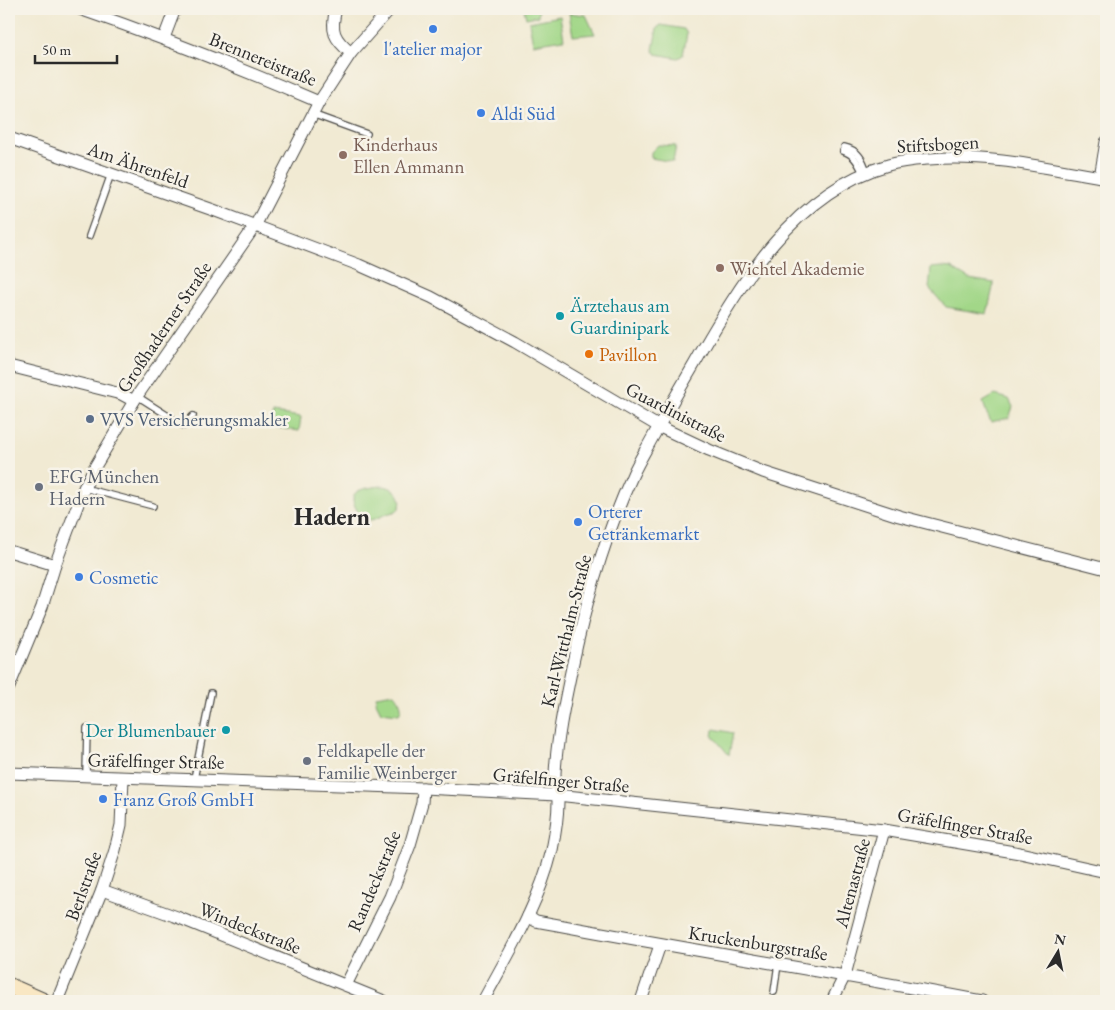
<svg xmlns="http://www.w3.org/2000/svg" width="1115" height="1010" font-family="'EB Garamond',serif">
  <rect width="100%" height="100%" fill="#f7f3e8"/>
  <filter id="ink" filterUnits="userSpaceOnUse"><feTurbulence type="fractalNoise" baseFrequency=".02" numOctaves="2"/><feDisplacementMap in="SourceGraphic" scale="10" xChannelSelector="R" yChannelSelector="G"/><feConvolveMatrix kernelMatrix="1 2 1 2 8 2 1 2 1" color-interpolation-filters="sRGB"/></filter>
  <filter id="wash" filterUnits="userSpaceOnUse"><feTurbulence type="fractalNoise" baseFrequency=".0096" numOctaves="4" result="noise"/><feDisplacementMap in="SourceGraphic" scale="20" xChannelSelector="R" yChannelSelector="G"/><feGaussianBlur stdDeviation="1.12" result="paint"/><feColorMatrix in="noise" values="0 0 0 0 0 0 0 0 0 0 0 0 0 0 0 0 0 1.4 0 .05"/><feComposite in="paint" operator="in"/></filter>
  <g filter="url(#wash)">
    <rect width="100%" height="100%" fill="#f1ead3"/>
    <!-- green -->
    <g fill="#a2d788" stroke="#66815a">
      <polygon points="524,9 539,9 538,16 526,18"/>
      <polygon points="569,13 586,15 595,34 573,36"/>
      <polygon points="560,16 564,39 533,44 529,22"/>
      <polygon points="661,25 684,29 687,34 683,55 678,58 656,54 653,50 657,28"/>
      <polygon points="658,145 676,146 673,162 651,158 651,152"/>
      <polygon points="941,267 951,268 969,279 994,283 987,314 946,307 929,288 931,268"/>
      <polygon points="995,395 1009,399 1013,407 1009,418 991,422 987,414 983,402"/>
      <polygon points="273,413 301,417 299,431 272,427"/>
      <path d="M 381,486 C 385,486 389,487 392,489 C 401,493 404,506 396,511 C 392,513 388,513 384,515 C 377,518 371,523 363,517 C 359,514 356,509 354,504 C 348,488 370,488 381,486 Z"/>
      <path d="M 394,693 C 399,698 404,708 399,714 L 381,712 L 376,702 L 376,696 Z"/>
      <polygon points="714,729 733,733 729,755 712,735"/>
    </g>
  </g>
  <g filter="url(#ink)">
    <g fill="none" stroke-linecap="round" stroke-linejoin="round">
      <!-- lane casing -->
      <g stroke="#494844" stroke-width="8">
        <g id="lane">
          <polyline points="312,114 367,134"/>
          <path d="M 844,147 C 858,150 863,159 867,172"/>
          <path d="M 843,151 C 855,155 858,163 863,173"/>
          <polyline points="89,236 111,174"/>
          <polyline points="137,396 184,426 193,416"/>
          <polyline points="84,488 153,506"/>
          <polyline points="86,776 87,728"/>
          <polyline points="194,779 211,693"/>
          <polyline points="774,992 778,964"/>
        </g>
      </g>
      <!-- street casing -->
      <g stroke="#494844" stroke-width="13">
        <g id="street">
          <path d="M 80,9 C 161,37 240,68 319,102"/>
          <path d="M 336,9 C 330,31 334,39 351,53"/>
          <polyline points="164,38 175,9"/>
          <polyline points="9,138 216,211 359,265 431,297 515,342 658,426 709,450 763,472 899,516 1106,569"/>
          <polyline points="1100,177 1106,142"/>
          <polyline points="9,366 121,394 134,401"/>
          <polyline points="9,551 55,565"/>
          <polyline points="9,687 42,607 55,565 84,488 93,470 137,396 255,226 319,102 351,53 390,9"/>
          <polyline points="9,773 423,788 557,795 884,830 1020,853 1106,872"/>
          <polyline points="102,890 177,917 384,1001"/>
          <path d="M 528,916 L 536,921 C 685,949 834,973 982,1001"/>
          <polyline points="346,985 390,897 410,845 422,803 423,788"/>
          <polyline points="57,1001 102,890 115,850 121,825 123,778"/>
          <path d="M 483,1001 C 509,953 539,904 552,850 C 555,835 558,818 558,802 C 558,792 555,783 555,773 C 557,737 565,701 572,667 C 586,601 605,535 633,474 C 638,463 644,453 650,442 C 662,420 675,397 688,375 C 736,292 789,193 888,165 C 901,161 916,160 929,159 C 989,154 1047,168 1106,178"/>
          <polyline points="641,1001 660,945"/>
          <polyline points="832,1001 845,975 884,830"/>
        </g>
      </g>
      <!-- secondary casing -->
      <g stroke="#494844" stroke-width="18">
        <polyline id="secondary" points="9,986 43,1001"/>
      </g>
      <!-- lane -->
      <use href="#lane" stroke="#fff" stroke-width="5.5"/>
      <!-- street -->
      <use href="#street" stroke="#fff" stroke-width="11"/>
      <!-- secondary -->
      <use href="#secondary" stroke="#f9e7c3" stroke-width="16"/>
    </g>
  </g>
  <!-- markers -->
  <g fill="#3f7fe0" stroke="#f7f3e8" stroke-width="2">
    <circle cx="433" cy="29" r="5"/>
    <circle cx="481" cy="113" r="5"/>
    <circle cx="578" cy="522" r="5"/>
    <circle cx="79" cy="577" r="5"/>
    <circle cx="103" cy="799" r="5"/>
  </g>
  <g fill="#8d6e63" stroke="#f7f3e8" stroke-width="2">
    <circle cx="343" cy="155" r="5"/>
    <circle cx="720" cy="268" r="5"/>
  </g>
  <g fill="#0f9aa8" stroke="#f7f3e8" stroke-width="2">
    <circle cx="560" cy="316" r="5"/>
    <circle cx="226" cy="730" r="5"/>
  </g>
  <circle fill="#e8710a" stroke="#f7f3e8" stroke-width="2" cx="589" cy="354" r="5"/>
  <circle fill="#5c6f8a" stroke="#f7f3e8" stroke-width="2" cx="90" cy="419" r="5"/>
  <g fill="#6b7280" stroke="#f7f3e8" stroke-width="2">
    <circle cx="39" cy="487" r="5"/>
    <circle cx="307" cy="761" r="5"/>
  </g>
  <g text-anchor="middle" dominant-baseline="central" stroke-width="5" stroke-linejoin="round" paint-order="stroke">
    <!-- shop labels -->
    <g font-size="19" fill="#366cbe" stroke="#f7f3e8" text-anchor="start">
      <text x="433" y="48" text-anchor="middle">l'atelier major</text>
      <text x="491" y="113">Aldi Süd</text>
      <text x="588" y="511">Orterer<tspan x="588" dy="22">Getränkemarkt</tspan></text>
      <text x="89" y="577">Cosmetic</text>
      <text x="113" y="799">Franz Groß GmbH</text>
    </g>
    <!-- street labels -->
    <g font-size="19" fill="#2b2b2b" stroke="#f7f3e8">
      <text transform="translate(263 59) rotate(22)">Brennereistraße</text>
      <text transform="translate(938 144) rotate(-3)">Stiftsbogen</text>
      <text transform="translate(138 165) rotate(19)">Am Ährenfeld</text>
      <text transform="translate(164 327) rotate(-56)">Großhaderner Straße</text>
      <text transform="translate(676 412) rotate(27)">Guardinistraße</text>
      <text transform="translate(566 631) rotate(-76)">Karl-Witthalm-Straße</text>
      <text transform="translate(156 761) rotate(1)">Gräfelfinger Straße</text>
      <text transform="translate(561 780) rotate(5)">Gräfelfinger Straße</text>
      <text transform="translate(965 826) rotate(10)">Gräfelfinger Straße</text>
      <text transform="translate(374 881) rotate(-67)">Randeckstraße</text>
      <text transform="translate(852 883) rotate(-75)">Altenastraße</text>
      <text transform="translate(83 886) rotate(-70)">Berlstraße</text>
      <text transform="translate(250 928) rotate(22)">Windeckstraße</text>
      <text transform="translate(758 943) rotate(9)">Kruckenburgstraße</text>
    </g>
    <!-- education labels -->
    <g font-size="19" fill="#785e54" stroke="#f7f3e8" text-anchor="start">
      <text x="353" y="144">Kinderhaus<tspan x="353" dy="22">Ellen Ammann</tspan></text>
      <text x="730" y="268">Wichtel Akademie</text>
    </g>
    <!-- culture labels -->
    <g font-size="19" fill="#0d838f" stroke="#f7f3e8" text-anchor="start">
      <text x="570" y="305">Ärztehaus am<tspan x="570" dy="22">Guardinipark</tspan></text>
      <text x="216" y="730" text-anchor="end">Der Blumenbauer</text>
    </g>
    <!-- food labels -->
    <g font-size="19" fill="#c56008" stroke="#f7f3e8" text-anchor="start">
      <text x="599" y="354">Pavillon</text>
    </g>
    <!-- service labels -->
    <g font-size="19" fill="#4e5e75" stroke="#f7f3e8" text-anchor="start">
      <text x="100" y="419">VVS Versicherungsmakler</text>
    </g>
    <!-- worship labels -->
    <g font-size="19" fill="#5b616d" stroke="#f7f3e8" text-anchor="start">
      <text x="49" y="476">EFG München<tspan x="49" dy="22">Hadern</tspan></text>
      <text x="317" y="750">Feldkapelle der<tspan x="317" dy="22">Familie Weinberger</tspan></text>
    </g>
    <!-- district labels -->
    <g font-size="24" font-weight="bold" fill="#2b2b2b" stroke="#f7f3e8">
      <text x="332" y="516">Hadern</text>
    </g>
  </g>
  <!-- margin -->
  <rect width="1115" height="1010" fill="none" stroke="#f7f3e8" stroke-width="30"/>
  <!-- north arrow -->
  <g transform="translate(1058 952) rotate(10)" stroke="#f7f3e8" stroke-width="4" paint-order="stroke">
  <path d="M0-4L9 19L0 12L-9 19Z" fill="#2b2b2b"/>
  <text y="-8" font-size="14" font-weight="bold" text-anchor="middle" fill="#2b2b2b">N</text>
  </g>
  <!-- scale -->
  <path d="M35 55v8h82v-8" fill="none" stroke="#2b2b2b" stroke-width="2.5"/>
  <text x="42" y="55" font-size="15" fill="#2b2b2b" stroke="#f7f3e8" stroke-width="4" paint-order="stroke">50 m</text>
</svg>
